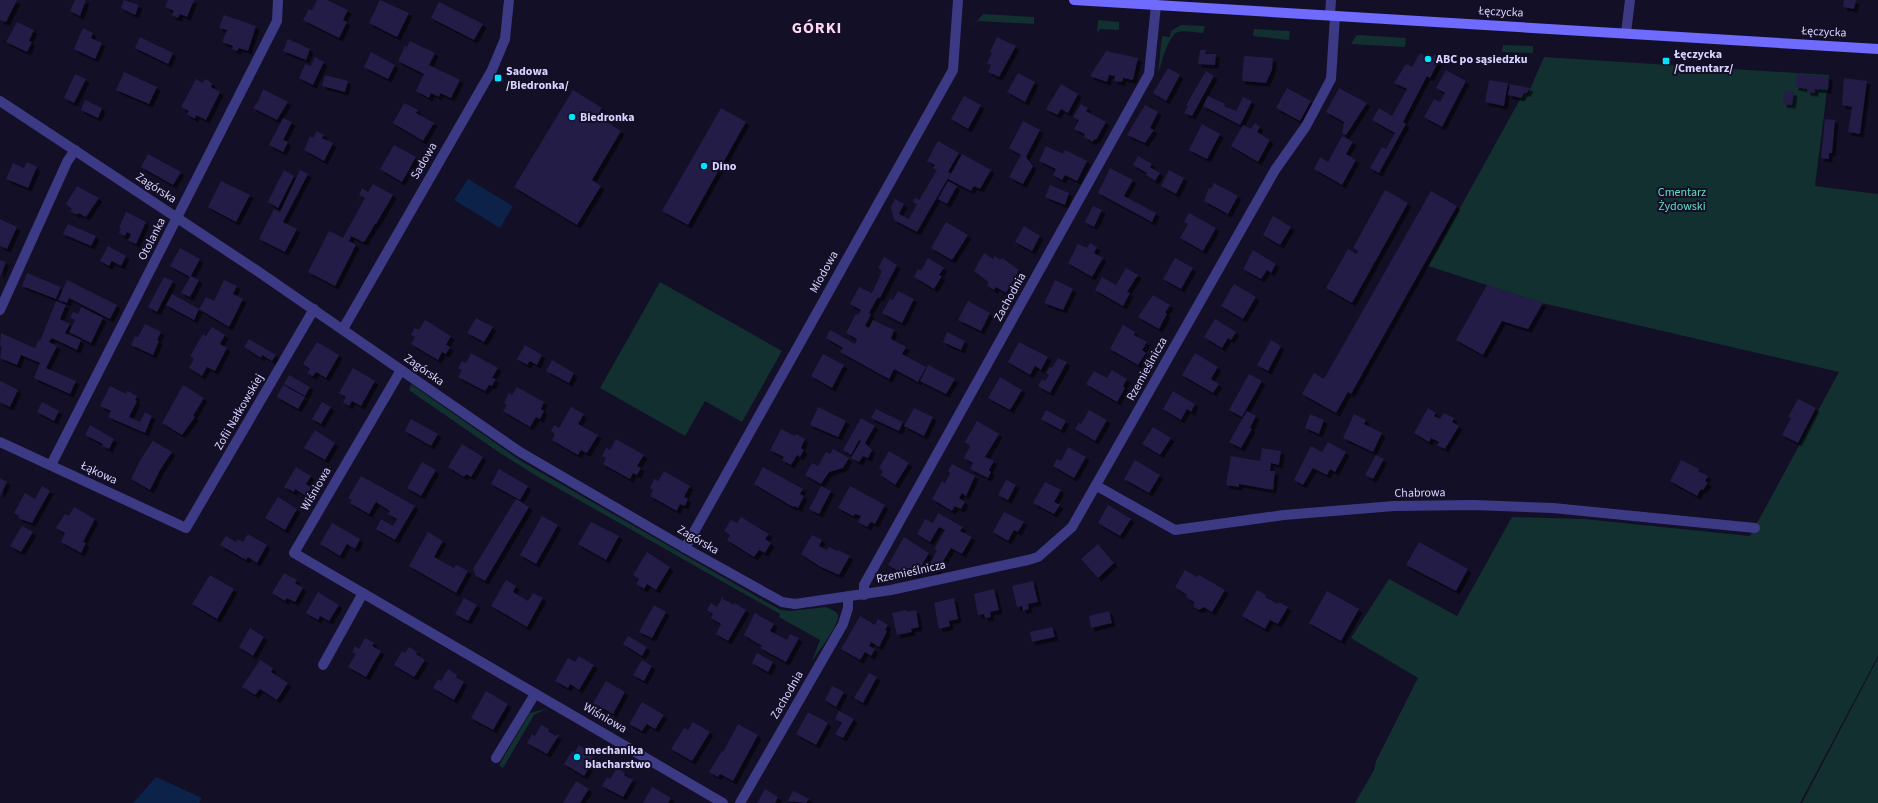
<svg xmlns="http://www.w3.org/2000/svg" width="1878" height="803" font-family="'Source Sans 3',sans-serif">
  <defs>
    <filter id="shadow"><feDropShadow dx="3.5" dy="3.5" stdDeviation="0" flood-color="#0009"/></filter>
  </defs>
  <rect width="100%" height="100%" fill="#130f26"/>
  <!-- green -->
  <g fill="#12302f">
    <polygon points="983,14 1034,17 1034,24 978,21 969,31"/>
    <polygon points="1098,20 1119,22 1119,30 1100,29 1097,33"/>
    <path d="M 1181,25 L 1205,26 L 1203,33 C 1196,33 1185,30 1178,32 C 1168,35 1161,65 1158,74 L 1162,36 L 1170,37 L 1171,31 Z"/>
    <polygon points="1254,29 1290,31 1289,40 1253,36"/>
    <polygon points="1359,35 1406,38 1405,47 1351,44 1356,36"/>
    <polygon points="1503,45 1533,46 1533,53 1502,52"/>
    <polygon points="1544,57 1829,75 1815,186 1878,194 1878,656 1800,803 1355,803 1374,770 1376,761 1418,678 1351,638 1389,579 1457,616 1512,517 1584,519 1750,536 1839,372 1542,303 1428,266 1524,92 1528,94"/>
    <polygon points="660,282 782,351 742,422 705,401 685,436 600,388"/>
    <path d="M 411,384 L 521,461 L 766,602 L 781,610 L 790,611 L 826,607 L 836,612 L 838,615 C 839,625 819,651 812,661 L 820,640 L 779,617 L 780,614 L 540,478 L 500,453 L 409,390 Z"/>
    <polygon points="1878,658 1878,803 1802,803"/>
    <polygon points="546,709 534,715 503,768 499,765 530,713"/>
  </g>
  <!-- water -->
  <g fill="#0c2248">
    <polygon points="468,179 513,206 500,228 454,200"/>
    <polygon points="156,777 202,798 199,803 133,803"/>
  </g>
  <!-- building -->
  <g fill="#241b47" filter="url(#shadow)">
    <polygon points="0,0 17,0 6,22 0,20"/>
    <polygon points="75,0 86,0 80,16 70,11"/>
    <polygon points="124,0 139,5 135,15 121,8"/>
    <polygon points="168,0 194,0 187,17 180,14 178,18 172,15 174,11 165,7"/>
    <polygon points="317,0 327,0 348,10 343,20 347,22 339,38 303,20 309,9 312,10"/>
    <polygon points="380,0 409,13 397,37 369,23"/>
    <polygon points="1844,0 1856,0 1854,9 1843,7"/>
    <polygon points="439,2 483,24 474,40 431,18"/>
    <polygon points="224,15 256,26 248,51 239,48 237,51 232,49 233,46 222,42 227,30 219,28"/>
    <polygon points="17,22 34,30 29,41 32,42 27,52 6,42"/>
    <polygon points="83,28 93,33 91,38 102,43 95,59 74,49"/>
    <polygon points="140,37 173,53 168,64 135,48"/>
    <polygon points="997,37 1016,46 999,77 988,72 991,65 987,63 992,53 990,52"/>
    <polygon points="288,39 310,49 306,60 283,51"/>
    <polygon points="410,41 435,53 429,65 460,80 451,98 440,93 439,97 431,93 429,98 416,91 424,74 398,61 405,46 407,47"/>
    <polygon points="1200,50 1206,50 1205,54 1216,54 1215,65 1198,64"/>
    <polygon points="1106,51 1138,58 1133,80 1123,78 1122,82 1114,81 1115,76 1109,75 1107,82 1090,76"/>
    <polygon points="371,52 395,65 388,79 364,67"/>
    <polygon points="1420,53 1425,56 1427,53 1433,57 1434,54 1441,57 1430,78 1427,76 1403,122 1406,124 1379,173 1370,168 1382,147 1386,149 1395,133 1372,120 1379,108 1392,116 1407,89 1394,83 1406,64 1412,67"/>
    <polygon points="1244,56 1273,58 1272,70 1266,83 1242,81"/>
    <polygon points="315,57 324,62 313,85 299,78 305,64 311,66"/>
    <polygon points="1168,68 1180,75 1166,101 1153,93"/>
    <polygon points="1446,70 1466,81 1442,127 1424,117 1434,99 1440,102 1445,93 1436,88"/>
    <polygon points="1206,71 1214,76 1192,116 1184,113 1188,106 1186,105"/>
    <polygon points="124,72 157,87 149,104 116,90"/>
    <polygon points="1018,73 1035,82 1025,102 1007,92"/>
    <polygon points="75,74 86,79 74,103 64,98"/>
    <polygon points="1797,74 1829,77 1828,90 1815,89 1815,93 1807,92 1807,89 1795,87"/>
    <polygon points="325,75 348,81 345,92 322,86"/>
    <polygon points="1844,78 1867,81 1860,134 1848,132 1852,107 1842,105"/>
    <polygon points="196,79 203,83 205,79 212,83 211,87 220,92 206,120 196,115 195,119 187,114 189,111 181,107"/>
    <polygon points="1489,80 1508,83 1504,106 1485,102"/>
    <polygon points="1061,84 1078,94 1068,113 1061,109 1057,115 1046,109"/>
    <polygon points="1510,84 1530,88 1527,93 1524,93 1521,98 1508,95"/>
    <polygon points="1287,88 1311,101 1300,121 1276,108"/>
    <polygon points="1339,88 1367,103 1346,135 1342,133 1344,122 1326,112"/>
    <polygon points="263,89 288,102 277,120 253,108 259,100"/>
    <polygon points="573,90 602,108 597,116 621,131 592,180 601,186 577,225 514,187"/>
    <polygon points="1784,91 1794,92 1792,105 1783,104"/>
    <polygon points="964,96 981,105 968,129 951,119"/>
    <polygon points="1208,96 1225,104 1224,106 1236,111 1243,97 1252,101 1240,125 1203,106"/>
    <polygon points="85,100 102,108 98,118 81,110"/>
    <polygon points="404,103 418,110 416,113 434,123 423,141 393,123"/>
    <polygon points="1081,104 1088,108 1086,111 1106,122 1096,140 1094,139 1093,142 1084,137 1085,134 1074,129 1079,120 1073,117"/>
    <polygon points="1145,105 1158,112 1150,128 1154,130 1145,143 1127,135"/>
    <polygon points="721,108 746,122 688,225 662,211"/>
    <polygon points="283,118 292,122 283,140 288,142 283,152 269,145"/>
    <polygon points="1825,119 1835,120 1832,153 1829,153 1829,159 1821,158"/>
    <polygon points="1023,121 1040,130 1026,157 1033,166 1023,184 1009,177 1021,155 1009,148"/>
    <polygon points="1255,123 1260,127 1257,132 1270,140 1258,162 1231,146 1243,125 1251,129"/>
    <polygon points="1202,124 1220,134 1207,159 1189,150"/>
    <polygon points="317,131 324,135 322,138 333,143 324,161 304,150 310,136 313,138"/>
    <polygon points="1342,136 1353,142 1346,154 1356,160 1342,185 1314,169 1320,157 1328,162"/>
    <polygon points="938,141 959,153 948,172 951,173 917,232 894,220 891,207 895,199 904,204 899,214 909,219 917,204 913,202 915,198 919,200 937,170 933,168 935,165 927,161"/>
    <polygon points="394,145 416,157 402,182 380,169"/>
    <polygon points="1046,146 1063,154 1065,150 1087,161 1077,181 1065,175 1062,180 1053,175 1056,169 1039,161"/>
    <polygon points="148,154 181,172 173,185 141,167"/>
    <polygon points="962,154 991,170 980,189 974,186 971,191 948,179"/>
    <polygon points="1138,156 1152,164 1150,167 1160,173 1155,181 1146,175 1147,173 1133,165"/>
    <polygon points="27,162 37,167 28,188 6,179 13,163 24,168"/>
    <polygon points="1110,168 1133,180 1124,196 1156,213 1152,222 1098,193"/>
    <polygon points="284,170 294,176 278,208 268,202"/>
    <polygon points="300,170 308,174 283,222 297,229 285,252 259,239 274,209 280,212"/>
    <polygon points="1169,170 1184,178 1176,194 1161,186"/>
    <polygon points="221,181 250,195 236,222 208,207"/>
    <polygon points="948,181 957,186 947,204 938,199"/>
    <polygon points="1214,183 1238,196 1228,214 1204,201 1209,188 1211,189"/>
    <polygon points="373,184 393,195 376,224 375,224 365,241 363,242 351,236 349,241 356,245 335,286 308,272 329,231 343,238 365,198 359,195 362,188 368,192"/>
    <polygon points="1050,185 1069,193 1065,205 1045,197"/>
    <polygon points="77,186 99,198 86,217 78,213 77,215 70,211 72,209 66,204"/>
    <polygon points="1385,190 1408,203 1352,303 1326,288 1348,249 1356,254 1358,251 1353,248"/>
    <polygon points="1431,191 1457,206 1351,394 1348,392 1336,413 1302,394 1314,373 1324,379"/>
    <polygon points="1093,206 1102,210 1094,227 1085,222"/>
    <polygon points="126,212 146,222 136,244 128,240 131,234 127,232 125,236 119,233 121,229 119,228"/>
    <polygon points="1189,213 1216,228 1203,251 1180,238 1188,224 1184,222"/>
    <polygon points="1273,216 1291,227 1280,245 1263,235"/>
    <polygon points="0,219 17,227 7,249 0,246"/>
    <polygon points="946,222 968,235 952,260 931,248"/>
    <polygon points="68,224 96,236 91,246 63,234"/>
    <polygon points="1024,226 1040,236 1032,251 1015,242"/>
    <polygon points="1090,243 1097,247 1094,253 1103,258 1092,277 1068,263 1078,244 1087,248"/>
    <polygon points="108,246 126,256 121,266 112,261 109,266 100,261"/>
    <polygon points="180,248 200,259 191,276 199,280 190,297 181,293 190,277 170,266"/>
    <polygon points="1253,250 1276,264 1271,273 1267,270 1261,279 1243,269"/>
    <polygon points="984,253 993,259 995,256 1000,260 1002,258 1019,270 1006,293 996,287 994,290 987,285 988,282 974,271"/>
    <polygon points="884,257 897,265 880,298 878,297 869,313 871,314 865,326 869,328 873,320 894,330 891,339 906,347 902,354 926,367 918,382 894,369 889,379 840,352 843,348 826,338 830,330 855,344 857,339 846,333 856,314 858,315 861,310 850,304 859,287 872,293 879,278 884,281 879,277 882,271 878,268"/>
    <polygon points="928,258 944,268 939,275 942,276 934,289 914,277 918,269 921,271"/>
    <polygon points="1175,258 1193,268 1181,289 1163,279"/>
    <polygon points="0,260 6,262 0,277"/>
    <polygon points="1126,268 1138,275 1127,292 1130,293 1123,306 1095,290 1102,277 1116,285"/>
    <polygon points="27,273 61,287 56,299 22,286"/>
    <polygon points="164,277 173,281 157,312 148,307"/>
    <polygon points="67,280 117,305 110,319 69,298 67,303 58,300"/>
    <polygon points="224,280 237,286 233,294 243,299 229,327 199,309 206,297 214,301"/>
    <polygon points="1055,280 1073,289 1063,310 1044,303"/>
    <polygon points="1234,284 1256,297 1243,319 1221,306"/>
    <polygon points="1487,285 1543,303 1528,329 1502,321 1483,355 1456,340"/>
    <polygon points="898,291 914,299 902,323 882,313 890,299 893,300"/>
    <polygon points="172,294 199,309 194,320 166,305"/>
    <polygon points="1153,295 1170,305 1165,313 1167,314 1159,329 1138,317"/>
    <polygon points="56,301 66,305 60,319 70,324 65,333 81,340 77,350 52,338 49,342 57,346 46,368 76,381 70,394 34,378 40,363 21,355 17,365 0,358 2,347 0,346 1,333 35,348 39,340 40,341"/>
    <polygon points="968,301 990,313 981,331 958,320"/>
    <polygon points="81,307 103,318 91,343 69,332 75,320 70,317 73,312 78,314"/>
    <polygon points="476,318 493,327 484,342 467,333"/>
    <polygon points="1215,319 1236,332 1231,340 1228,338 1222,348 1204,337"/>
    <polygon points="425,320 451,336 446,345 450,347 446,354 442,352 438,360 411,344 415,337 411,335 414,328 419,330"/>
    <polygon points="145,324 161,332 157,340 159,341 153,355 131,345 135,336 138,337"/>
    <polygon points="1123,325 1135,332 1134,335 1147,342 1142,350 1146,353 1138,365 1110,349"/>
    <polygon points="212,327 225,335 220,344 227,348 215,371 207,367 202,376 189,368 194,359 190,356 203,334 206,336"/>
    <polygon points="947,332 965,341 961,350 943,342"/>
    <polygon points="249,339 276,355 272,361 262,355 261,358 244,347"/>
    <polygon points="1271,340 1281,346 1268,371 1257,365"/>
    <polygon points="317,342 339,355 326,378 316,372 313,376 307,373 310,369 303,364"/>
    <polygon points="1019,342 1048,357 1041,370 1035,366 1030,375 1008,362"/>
    <polygon points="525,345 542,355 537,365 530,361 527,365 517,359"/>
    <polygon points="471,353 498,368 492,378 496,379 492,386 489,385 485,391 458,377 462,370 458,368 462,361 466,363"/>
    <polygon points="1195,353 1218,367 1211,379 1219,384 1213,393 1182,375"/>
    <polygon points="823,354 844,365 832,388 811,376"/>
    <polygon points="1058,358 1067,362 1050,393 1038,386 1042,379 1045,381 1049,375 1046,373 1050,367 1052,368"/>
    <polygon points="552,360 574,373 569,383 546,371"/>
    <polygon points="928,365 955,379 946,394 920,381"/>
    <polygon points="353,368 375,381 361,406 352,401 349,406 343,402 346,397 339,393"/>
    <polygon points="1112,370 1127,379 1123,386 1125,388 1117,402 1086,384 1094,371 1107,378"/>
    <polygon points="1249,374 1262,381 1242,417 1229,410"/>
    <polygon points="289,375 310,387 305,396 284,384"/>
    <polygon points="1000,377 1022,390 1010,410 988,398"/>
    <polygon points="0,381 18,390 10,407 0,402"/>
    <polygon points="183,385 204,398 193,416 195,417 182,435 162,423"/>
    <polygon points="283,385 305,397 298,409 277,397"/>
    <polygon points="110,386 126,394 128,391 137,396 135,400 137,401 129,417 140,422 145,412 152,416 145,433 108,417 111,411 100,406"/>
    <polygon points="517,387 544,402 541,409 544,411 540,419 536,417 530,427 503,411 507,405 504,403 509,393 512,395"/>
    <polygon points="1173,391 1195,404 1191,412 1187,409 1181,420 1163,409"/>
    <polygon points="1798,399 1816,408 1798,443 1782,435 1791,418 1788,417"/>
    <polygon points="42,402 59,411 54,421 37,412"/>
    <polygon points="322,402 331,407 321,424 312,419"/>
    <polygon points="571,407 584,414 578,424 598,435 587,453 581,450 578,455 552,440 555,434 551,431 554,425 559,428"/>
    <polygon points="818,407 846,421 838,437 810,425"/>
    <polygon points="914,408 933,417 924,436 904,426"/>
    <polygon points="1428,408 1436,413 1434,416 1440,419 1444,413 1454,418 1452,422 1459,426 1445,449 1437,445 1439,442 1431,438 1429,442 1414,433"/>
    <polygon points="876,409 903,422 899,431 871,418"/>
    <polygon points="1046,410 1066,421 1061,430 1041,419"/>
    <polygon points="1089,410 1107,420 1095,441 1075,429 1079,422 1081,424"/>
    <polygon points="1247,411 1256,416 1250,428 1252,429 1241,448 1229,442"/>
    <polygon points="1310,414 1324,420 1319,434 1305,428"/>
    <polygon points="1354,414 1366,420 1364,424 1382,433 1373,452 1343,438"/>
    <polygon points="861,418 875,426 865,443 872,450 868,458 863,456 859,462 851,458 861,441 859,440 851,455 843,450"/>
    <polygon points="411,419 438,434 431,446 405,431"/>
    <polygon points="977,421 999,434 985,457 994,461 989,470 991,472 988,478 970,469 973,463 964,458 970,446 965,442"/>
    <polygon points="90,425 114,439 109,449 102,446 103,444 85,435"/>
    <polygon points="1153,427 1171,438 1160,455 1142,444"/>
    <polygon points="781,429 795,436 796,434 805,439 801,448 804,450 800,457 797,455 791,465 782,460 784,457 770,450"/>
    <polygon points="315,430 335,443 325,460 304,448"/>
    <polygon points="616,439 644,455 637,466 641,468 637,475 633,473 630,479 603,464 606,458 602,456 606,448 610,450"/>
    <polygon points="153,441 172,452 160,470 150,490 131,479 141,459"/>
    <polygon points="1328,442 1346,452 1335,472 1330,469 1327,475 1313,468 1303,485 1294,480 1311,446 1322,452"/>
    <polygon points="462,444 483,457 471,477 466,474 464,477 448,467"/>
    <polygon points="1068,447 1086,457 1074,478 1053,466 1057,459 1061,461"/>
    <polygon points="1262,448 1281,451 1279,465 1271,463 1270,471 1275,471 1273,490 1239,484 1239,487 1226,485 1231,456 1260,461"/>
    <polygon points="833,449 849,458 843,468 829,472 821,484 805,475 812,463 818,466 826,452 830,454"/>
    <polygon points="889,451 909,463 895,485 881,475 883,471 879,468"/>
    <polygon points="1376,455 1384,459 1373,479 1365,475"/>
    <polygon points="1135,460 1160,475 1149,493 1124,479"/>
    <polygon points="1681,460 1699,469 1698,471 1708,476 1705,481 1708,483 1703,490 1701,489 1697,496 1670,481"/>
    <polygon points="422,462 436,470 421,496 407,488"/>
    <polygon points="952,464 975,476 966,496 962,493 959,498 965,502 961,509 955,506 952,511 932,499 942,481 945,483 950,473 948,471"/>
    <polygon points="296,467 311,476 306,484 311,487 306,496 295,489 294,492 284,487"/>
    <polygon points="763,467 803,489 800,494 804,496 798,508 794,506 793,507 754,484"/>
    <polygon points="499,469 528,486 520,500 491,484"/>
    <polygon points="664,471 690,486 684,497 688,499 685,506 680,504 677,511 650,496 653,490 650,488 654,479 658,481"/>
    <polygon points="361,476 415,506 395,540 376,529 381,519 393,526 397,519 388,514 390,511 376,502 369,514 350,503 352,500 348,498"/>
    <polygon points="0,478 7,482 0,496"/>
    <polygon points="1006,480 1016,485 1008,500 998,495"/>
    <polygon points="1045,482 1061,490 1054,502 1060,505 1054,514 1033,503"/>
    <polygon points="42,486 50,491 32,523 18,518 19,516 14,513 25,493 35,499"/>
    <polygon points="821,486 831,491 819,514 809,509"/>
    <polygon points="850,486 885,505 875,524 871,522 867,527 858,522 861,516 855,514 853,516 838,508"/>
    <polygon points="278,497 297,509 285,530 265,518"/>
    <polygon points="516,499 529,507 485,581 476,576 473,569"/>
    <polygon points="1108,505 1131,519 1120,536 1098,523"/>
    <polygon points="74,507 95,519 83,542 86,543 81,553 61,542 65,533 56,528 65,514 69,516"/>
    <polygon points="1004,512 1024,522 1018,532 1014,530 1008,541 993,532"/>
    <polygon points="938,513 963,527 960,531 972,537 962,554 951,548 936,573 928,568 937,550 934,549 945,530 939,527 930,542 917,534 925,519 933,523"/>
    <polygon points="542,516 558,525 536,564 520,555"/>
    <polygon points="741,517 769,534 765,539 771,543 765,553 759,550 754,557 727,540 730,535 724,531 731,520 737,523"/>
    <polygon points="591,522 619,536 606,560 578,544"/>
    <polygon points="332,523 360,539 355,549 347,544 340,556 320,544"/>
    <polygon points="22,526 33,532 21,552 10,546"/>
    <polygon points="428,532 443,541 434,557 454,568 456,565 468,571 456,593 409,566"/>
    <polygon points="248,534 267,545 257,563 248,557 246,560 220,545 226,536 236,542 238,539 243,542"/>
    <polygon points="812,535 822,540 819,546 827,550 829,547 837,551 838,550 850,556 839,575 819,566 801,554"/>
    <polygon points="904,537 929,553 917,573 905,575 888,565"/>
    <polygon points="1419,542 1468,569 1456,591 1406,565"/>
    <polygon points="1098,544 1114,563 1098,578 1081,559"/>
    <polygon points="647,552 670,567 656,590 647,584 644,589 636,584 639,579 633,575"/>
    <polygon points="1185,570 1197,577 1199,575 1225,590 1212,612 1204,607 1199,610 1194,607 1194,602 1186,597 1187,595 1175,587"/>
    <polygon points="284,573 297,580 295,583 303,588 295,602 287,598 285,601 272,593"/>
    <polygon points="210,575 234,589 217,619 192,604"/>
    <polygon points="506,580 516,586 513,592 528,601 533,593 543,598 527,627 491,606"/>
    <polygon points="1033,581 1038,602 1028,604 1029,609 1023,611 1022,606 1017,607 1012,586"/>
    <polygon points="994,589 999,610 990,612 991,617 985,618 984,614 978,615 974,594"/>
    <polygon points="1257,590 1266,595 1265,597 1278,604 1279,602 1288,607 1278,624 1270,620 1265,629 1242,616"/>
    <polygon points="1327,591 1359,609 1341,641 1309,623"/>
    <polygon points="318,592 339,605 329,621 320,616 318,620 306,613"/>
    <polygon points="723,596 723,599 734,605 735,603 746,610 728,641 716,634 721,624 711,618 713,614 707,610 711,603 717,607"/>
    <polygon points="464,598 477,605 468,621 455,614"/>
    <polygon points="954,598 958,619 949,621 950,626 939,629 934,603"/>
    <polygon points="654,605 666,612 652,638 639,632"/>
    <polygon points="906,610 907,612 916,610 919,627 911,629 912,632 897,635 892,613"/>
    <polygon points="1109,611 1112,623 1091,628 1089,616"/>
    <polygon points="755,613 774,624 770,631 787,640 790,634 799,638 786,662 760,648 762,646 744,635"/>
    <polygon points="860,616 875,625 878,619 888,625 885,630 887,631 879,647 871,642 869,646 875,649 871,656 865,652 860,660 841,649"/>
    <polygon points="1052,627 1055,637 1032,642 1030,632"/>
    <polygon points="250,628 264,637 253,656 239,647"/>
    <polygon points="628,636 647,647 642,656 623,644"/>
    <polygon points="365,638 374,643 372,646 381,651 366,677 348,667 356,654 352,652 355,646 359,649"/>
    <polygon points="409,647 417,652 416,654 425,660 414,677 394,665 402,651 405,653"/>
    <polygon points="757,653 773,662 768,672 752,663"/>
    <polygon points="579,656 594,665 579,690 570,684 568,688 555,681 568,658 575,662"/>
    <polygon points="260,660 273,668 271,672 288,683 277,700 260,689 255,695 242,687"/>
    <polygon points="642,660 652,666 644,681 633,675"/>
    <polygon points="448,669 457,675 456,677 464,682 454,700 433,688 438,679 441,681"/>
    <polygon points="869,673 877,677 863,703 854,698"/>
    <polygon points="606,681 625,692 613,714 593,703"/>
    <polygon points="832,686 844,692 836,707 825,700"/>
    <polygon points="486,691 508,704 493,730 471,718"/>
    <polygon points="642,702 664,715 655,729 647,724 642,731 629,724"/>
    <polygon points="839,711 854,719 843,738 835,734 842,723 835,719"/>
    <polygon points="808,712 828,723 816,745 796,734"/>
    <polygon points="693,722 710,732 692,761 671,749 684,728 688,730"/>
    <polygon points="738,724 758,735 733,781 720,774 718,777 709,772 722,751 723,752"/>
    <polygon points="541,725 549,729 548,731 556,736 558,734 559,735 547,754 527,743 532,734 535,736"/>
    <polygon points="579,745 588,751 587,753 595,758 584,776 564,764 572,751 575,752"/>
    <polygon points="617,768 625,773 624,775 631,779 634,778 623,797 602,786 607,777 610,779"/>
    <polygon points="576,781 589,789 580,803 563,803"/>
    <polygon points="652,787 671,798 668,803 643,803"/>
    <polygon points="765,789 778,797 775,803 757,803"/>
    <polygon points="793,791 809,799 806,803 788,801"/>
  </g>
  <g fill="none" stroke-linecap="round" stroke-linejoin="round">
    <!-- street -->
    <g stroke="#3d3a85" stroke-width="10">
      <polyline points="1330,15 1331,0"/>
      <polyline points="1626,33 1630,0"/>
      <polyline points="0,101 256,270 520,452 685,548 782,602 795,604 891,590 1028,560 1038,557 1072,527 1275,170 1306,126 1331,79 1335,16"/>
      <polyline points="0,310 67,162 75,150"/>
      <polyline points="343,329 492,70 505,39 509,0"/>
      <polyline points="401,370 294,553 723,803"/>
      <polyline points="0,442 186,528 314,309"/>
      <polyline points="51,465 277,21 278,0"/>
      <polyline points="1097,486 1175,530 1284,515 1394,506 1474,505 1553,508 1755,528"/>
      <polyline points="685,548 953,70 958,0"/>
      <polyline points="864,595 864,585 1149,74 1156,5"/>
      <polyline points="323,665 363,593"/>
      <polyline points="496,758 535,694"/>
      <polyline points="740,803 843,624 848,608 848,597"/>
    </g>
    <!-- secondary -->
    <polyline stroke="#6f6bff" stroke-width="10" points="1074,0 1878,49"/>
  </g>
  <!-- markers -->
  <g fill="#00e5ff" stroke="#130f26" stroke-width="1.5">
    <circle cx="1428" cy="59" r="4"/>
    <rect x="1662" y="57" width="8" height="8" rx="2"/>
    <rect x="494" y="74" width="8" height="8" rx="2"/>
    <circle cx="572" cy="117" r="4"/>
    <circle cx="704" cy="166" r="4"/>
    <circle cx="577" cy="757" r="4"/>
  </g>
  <g text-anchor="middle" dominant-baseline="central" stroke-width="4" stroke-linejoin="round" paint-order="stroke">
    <!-- street labels -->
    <g font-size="12" fill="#d9d4ff" stroke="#130f26">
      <text transform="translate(1501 12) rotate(3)">Łęczycka</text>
      <text transform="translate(1824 32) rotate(3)">Łęczycka</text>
      <text transform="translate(424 161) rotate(-60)">Sadowa</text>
      <text transform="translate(156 188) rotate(33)">Zagórska</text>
      <text transform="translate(152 239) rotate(-63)">Otolanka</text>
      <text transform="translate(824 272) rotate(-61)">Miodowa</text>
      <text transform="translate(1010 297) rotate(-61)">Zachodnia</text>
      <text transform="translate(1147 369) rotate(-61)">Rzemieślnicza</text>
      <text transform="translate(424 370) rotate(35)">Zagórska</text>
      <text transform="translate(239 412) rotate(-60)">Zofii Nałkowskiej</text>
      <text transform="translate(99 473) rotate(25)">Łąkowa</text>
      <text transform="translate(316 489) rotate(-60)">Wiśniowa</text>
      <text transform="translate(1420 493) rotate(-1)">Chabrowa</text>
      <text transform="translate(698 540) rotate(30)">Zagórska</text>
      <text transform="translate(911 572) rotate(-12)">Rzemieślnicza</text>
      <text transform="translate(787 695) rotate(-60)">Zachodnia</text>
      <text transform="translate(605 718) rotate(30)">Wiśniowa</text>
    </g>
    <!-- poi labels -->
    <g font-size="12" font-weight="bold" fill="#d9d4ff" stroke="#130f26" text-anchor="start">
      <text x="1674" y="54">Łęczycka<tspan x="1674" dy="14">/Cmentarz/</tspan></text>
      <text x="1436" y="59">ABC po sąsiedzku</text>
      <text x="506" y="71">Sadowa<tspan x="506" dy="14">/Biedronka/</tspan></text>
      <text x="580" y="117">Biedronka</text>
      <text x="712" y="166">Dino</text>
      <text x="585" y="750">mechanika<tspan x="585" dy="14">blacharstwo</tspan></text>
    </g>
    <!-- park labels -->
    <g font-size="12" fill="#5fe0c0" stroke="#130f26">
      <text x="1682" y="192">Cmentarz<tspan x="1682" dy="14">Żydowski</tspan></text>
    </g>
    <!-- district labels -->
    <g font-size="16" font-weight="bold" letter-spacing="1" fill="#ffd6f0" stroke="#130f26">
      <text x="817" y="28">GÓRKI</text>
    </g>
  </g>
</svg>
